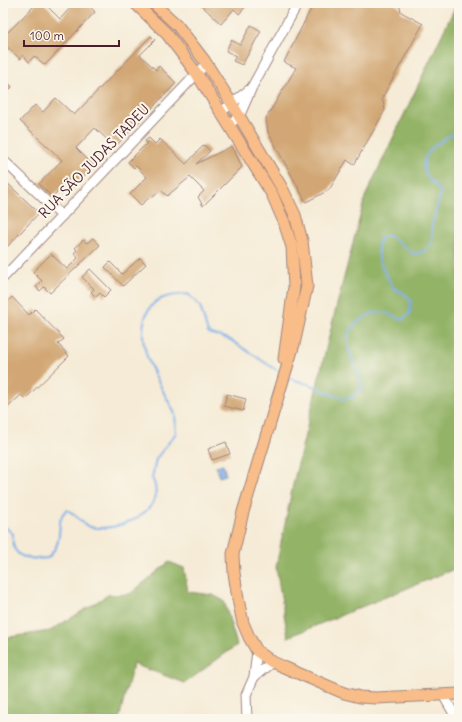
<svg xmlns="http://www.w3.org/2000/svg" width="462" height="722" font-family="Delius,sans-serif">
  <rect width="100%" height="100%" fill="#fbf7ec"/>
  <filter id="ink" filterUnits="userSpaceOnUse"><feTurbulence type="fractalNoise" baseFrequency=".025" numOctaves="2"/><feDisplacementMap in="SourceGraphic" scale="8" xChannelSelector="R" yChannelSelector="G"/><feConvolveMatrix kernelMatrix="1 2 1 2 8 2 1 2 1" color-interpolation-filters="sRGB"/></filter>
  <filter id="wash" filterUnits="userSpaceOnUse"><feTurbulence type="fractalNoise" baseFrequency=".012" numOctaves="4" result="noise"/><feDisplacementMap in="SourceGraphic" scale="16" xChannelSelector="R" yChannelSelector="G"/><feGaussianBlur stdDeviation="0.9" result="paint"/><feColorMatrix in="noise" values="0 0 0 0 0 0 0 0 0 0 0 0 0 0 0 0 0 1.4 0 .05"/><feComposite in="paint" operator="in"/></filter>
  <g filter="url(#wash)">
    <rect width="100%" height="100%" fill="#f5ebd6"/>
    <!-- forest -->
    <g fill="#93b366" stroke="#6e6948">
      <polygon points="457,3 459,3 459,567 288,637 276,567 294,480 334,316 365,197"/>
      <polygon points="169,562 184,568 188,592 213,595 224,601 237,645 185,683 133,664 119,719 3,719 3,638 50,631 108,595 130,594"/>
    </g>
    <!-- water -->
    <polygon fill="#7faee9" stroke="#64668a" points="223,465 226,475 219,477 216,466"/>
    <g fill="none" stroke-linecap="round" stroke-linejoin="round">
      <!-- stream -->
      <g stroke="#7faee9" stroke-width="2">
        <path d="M 288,378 L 308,384 L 343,399 L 353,397 L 362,387 C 358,358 330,339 365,317 C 378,309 389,313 402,320 L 410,313 L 411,300 L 402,292 L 393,288 C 384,269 372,257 381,236 L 390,236 L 414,254 L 425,251 L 432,242 L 432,225 L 441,192 C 437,186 430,182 427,176 C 414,154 443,139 459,130"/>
        <path d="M 3,525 L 13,534 C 10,559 28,560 48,558 C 53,552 57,547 58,541 C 61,529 57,519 66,510 C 77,512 80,525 91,527 C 117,533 170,511 152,478 L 156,459 L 176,433 C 175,427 176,420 175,415 C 173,408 168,401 165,395 C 153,371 137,346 145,318 C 151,297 169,295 188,294 L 200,306 L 208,333 L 229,339 L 278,371"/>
      </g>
    </g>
    <g id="blocks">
      <!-- building -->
      <g fill="#d2a775">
        <polygon points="37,3 44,3 60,19 75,3 87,3 95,12 45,65 34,56 29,62 23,55 20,59 3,43 3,28 8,32"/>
        <polygon points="199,3 249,3 239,14 234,9 221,24"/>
        <polygon points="314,3 393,3 400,7 401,12 423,24 382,98 385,110 354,165 347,160 329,190 306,202 268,132 266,118 296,68 284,62"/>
        <polygon points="251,25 261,31 242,65 233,61 236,56 226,51 231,40 240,45"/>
        <polygon points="151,36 155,40 140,55 156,70 159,66 176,83 115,147 95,128 76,148 94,166 73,187 67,182 52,197 39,184 62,160 20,121 35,105 43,112 56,98 74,115"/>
        <polygon points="3,78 12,87 3,96"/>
        <polygon points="149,138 155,144 160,139 186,164 204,145 210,151 196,164 232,146 242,167 203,206 198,197 204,191 190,177 167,196 161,190 153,197 151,196 141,205 130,194 147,177 136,166 134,168 128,162 147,143 145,141"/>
        <polygon points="3,179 39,213 6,248 3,245"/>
        <polygon points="93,238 100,245 50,293 44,287 40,291 36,287 42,281 33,272 51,254 67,269 78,258 74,253 77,250 75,248 83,240 87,243"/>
        <polygon points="140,258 146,264 123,286 105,267 110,262 122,274"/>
        <polygon points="90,269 111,290 104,297 100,293 96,297 91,292 94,289 82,277"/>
        <polygon points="12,297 29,315 35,309 64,339 58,344 69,356 25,399 21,395 3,412 3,306"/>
        <polygon points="227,394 246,399 243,411 224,406"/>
        <polygon points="226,442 230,454 212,460 208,449"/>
      </g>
    </g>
  </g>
  <g filter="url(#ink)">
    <use href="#blocks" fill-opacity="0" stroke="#a08580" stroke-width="1"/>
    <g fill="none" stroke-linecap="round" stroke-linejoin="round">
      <!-- minor casing -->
      <g stroke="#a08580" stroke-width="11">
        <g id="minor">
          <polyline points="221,112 250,89"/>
          <polyline points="229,124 239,117 252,87 298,3"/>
          <polyline points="3,160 62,216"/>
          <polyline points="3,278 206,64"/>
          <polyline points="254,677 272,662"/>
          <polyline points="443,695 457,719"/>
          <polyline points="247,719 246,695 254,677 257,651"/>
        </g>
      </g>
      <!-- major casing -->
      <g stroke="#a08580" stroke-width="13">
        <g id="major">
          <polyline points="135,3 167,34 197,74 272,194 284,222 292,247 294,287 284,359"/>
          <polyline points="153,3 177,25 204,60 232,104 282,188 295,215 302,241 307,286 294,344 243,512 233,554 234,573 238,599 243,623 249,637 257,651 272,662 344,693 360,697 376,698 459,694"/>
        </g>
      </g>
      <!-- minor -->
      <use href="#minor" stroke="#fff" stroke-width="9"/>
      <!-- major -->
      <use href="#major" stroke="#f8bd88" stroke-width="11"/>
    </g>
  </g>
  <g text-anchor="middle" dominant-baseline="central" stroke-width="4" stroke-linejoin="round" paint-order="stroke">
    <!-- street labels -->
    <g font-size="14" fill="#4a1f2b" stroke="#fbf7ec">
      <text transform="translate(94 161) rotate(-46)">RUA SÃO JUDAS TADEU</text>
    </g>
  </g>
  <!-- margin -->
  <rect width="462" height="722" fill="none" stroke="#fbf7ec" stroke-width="16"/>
  <!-- scale -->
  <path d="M24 40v6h95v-6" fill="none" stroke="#4a1f2b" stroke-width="2"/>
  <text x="30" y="40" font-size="12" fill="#4a1f2b" stroke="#fbf7ec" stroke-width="3" paint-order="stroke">100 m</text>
</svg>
